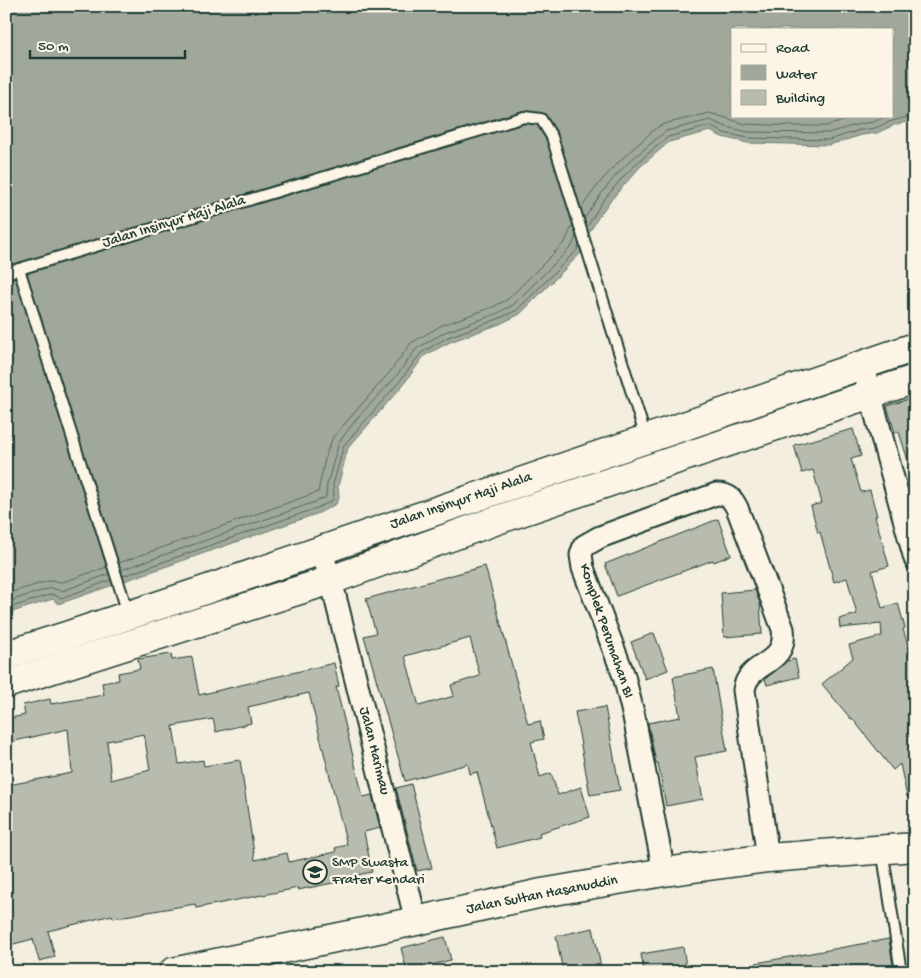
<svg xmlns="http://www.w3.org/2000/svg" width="921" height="978" font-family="'Gochi Hand',sans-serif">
  <rect width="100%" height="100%" fill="#f3eede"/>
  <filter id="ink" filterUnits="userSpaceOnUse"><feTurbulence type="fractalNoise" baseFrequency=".02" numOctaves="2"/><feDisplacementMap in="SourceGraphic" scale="10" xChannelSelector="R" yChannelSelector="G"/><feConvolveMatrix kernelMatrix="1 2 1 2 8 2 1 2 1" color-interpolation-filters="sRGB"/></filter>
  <g filter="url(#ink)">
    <!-- water -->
    <path fill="#a0a89b" stroke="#6c7d72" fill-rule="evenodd" d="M 6,6 L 915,6 L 915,120 L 894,125 L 877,133 L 862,135 L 829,145 L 748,143 L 722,137 L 710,131 L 669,142 L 640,167 L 610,201 L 599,216 L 588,235 L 581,253 L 520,314 L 500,324 L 450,342 L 424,356 L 403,385 L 348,448 L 338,486 L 339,497 L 336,504 L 319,513 L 70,600 L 58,604 L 53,599 L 6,614 ZM 732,29 L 892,29 L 892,116 L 732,116 Z"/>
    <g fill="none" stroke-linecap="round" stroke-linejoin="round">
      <!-- shore -->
      <g stroke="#53685d" stroke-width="1">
        <path d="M 581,209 C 597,183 619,160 643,140 C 649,134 656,127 664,124 L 710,113 L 745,124 L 794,126 L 827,126 L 859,116"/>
        <polyline points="584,219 601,194 617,174 632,159 666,131 710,120 726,127 748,132 828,133 859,124 874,122 886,116"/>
        <polyline points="587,227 602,202 622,178 637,163 668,137 710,126 724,133 748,138 829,140 860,130 875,128 892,121 915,115"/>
        <polyline points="119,563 318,492 326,454 333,437 389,373 411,343 442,325 493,307 508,299 565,242 573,224"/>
        <polyline points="121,570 315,502 326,497 327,484 339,442 358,417 395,378 416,349 445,332 496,314 513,305 572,246 576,235"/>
        <polyline points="123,576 317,508 332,501 334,496 333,485 344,445 399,382 421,353 448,337 498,319 517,310 577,250 579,245"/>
        <polyline points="6,594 48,581 63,582 107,567"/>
        <polyline points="6,602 51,588 62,591 109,574"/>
        <polyline points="6,609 52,594 61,598 111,580"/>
      </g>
    </g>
    <!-- building -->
    <g fill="#b8bcae" stroke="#1f3d34" fill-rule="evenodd">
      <polygon points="915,397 915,470 911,470 899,432 895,433 887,406"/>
      <polygon points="853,429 861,456 851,459 861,492 870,490 877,516 875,516 889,566 872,571 882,608 898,603 905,628 903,629 915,669 915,796 907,797 900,764 893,770 852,718 851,719 822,684 853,658 849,645 882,636 881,624 840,628 839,619 857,614 847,578 834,582 820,532 818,533 811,506 822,503 813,470 802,473 794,445"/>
      <polygon points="718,519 731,555 714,562 713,560 617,596 605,564"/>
      <path d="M 485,566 L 528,724 L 540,721 L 544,739 L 531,742 L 540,777 L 551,773 L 558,795 L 581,787 L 590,817 L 539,833 L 540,837 L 497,848 L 477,772 L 470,774 L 468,764 L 405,781 L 364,636 L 376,633 L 366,599 ZM 470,638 L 480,676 L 451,685 L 454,696 L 419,706 L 405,656 Z"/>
      <polygon points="755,590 760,603 762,634 724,637 721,593"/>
      <polygon points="654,633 668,670 645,679 631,642"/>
      <path d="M 171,654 L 172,660 L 192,657 L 199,695 L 334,663 L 339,686 L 336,687 L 363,797 L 372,795 L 380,828 L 364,832 L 372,872 L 338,879 L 338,882 L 298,890 L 298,888 L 196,908 L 195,904 L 113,918 L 112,915 L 48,931 L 55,957 L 39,961 L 33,939 L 6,946 L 6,796 L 10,795 L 8,785 L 72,773 L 68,729 L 6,743 L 6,719 L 25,715 L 23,705 L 50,699 L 51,704 L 104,695 L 102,683 L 119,680 L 118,673 L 140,669 L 138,659 ZM 309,693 L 347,845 L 335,848 L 336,852 L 289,862 L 287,853 L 255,860 L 240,760 L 204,766 L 203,760 L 179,764 L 173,726 L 213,719 L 216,732 L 251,723 L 248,707 ZM 144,734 L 150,770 L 111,780 L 107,741 Z"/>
      <polygon points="795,659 799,677 767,685 765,679 787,661"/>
      <polygon points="713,669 727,751 695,757 703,799 666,806 658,763 656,763 648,723 680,717 673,677"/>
      <polygon points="605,707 620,790 590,795 575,712"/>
      <polygon points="411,784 432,868 417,871 396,788"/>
      <polygon points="593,928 602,972 563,972 556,936"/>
      <polygon points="445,937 451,960 407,971 401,948"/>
      <polygon points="889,939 894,972 757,972 756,963"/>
      <polygon points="683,947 687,972 644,972 641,954"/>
    </g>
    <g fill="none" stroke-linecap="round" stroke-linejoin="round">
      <!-- lane casing -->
      <g stroke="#1f3d34" stroke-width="14">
        <g id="lane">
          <polyline points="19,269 128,613"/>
          <polyline points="6,273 524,117 541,119 552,137 646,438"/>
          <polyline points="882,849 901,972"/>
        </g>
      </g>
      <!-- street casing -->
      <g stroke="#1f3d34" stroke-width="25">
        <g id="street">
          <polyline points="862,364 915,559"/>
          <polyline points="321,550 331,580 416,921"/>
          <path d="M 664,872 L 634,717 L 624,676 L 583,568 L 581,555 L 584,546 L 600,537 L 716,494 C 728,494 732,498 737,508 L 783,629 C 788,667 748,660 744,690 L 768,858"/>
        </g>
      </g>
      <!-- secondary casing -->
      <g stroke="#1f3d34" stroke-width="31">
        <g id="secondary">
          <polyline points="6,655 66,636 202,591 915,347"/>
          <polyline points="6,684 331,580 500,519 915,379"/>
        </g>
      </g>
      <!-- highway casing -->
      <g stroke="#1f3d34" stroke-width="31">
        <polyline id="highway" points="173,972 416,921 542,893 664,872 768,858 915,847"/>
      </g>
      <!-- lane -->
      <use href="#lane" stroke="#fcf5e5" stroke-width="10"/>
      <!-- street -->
      <use href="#street" stroke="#fcf5e5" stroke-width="21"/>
      <!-- secondary -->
      <use href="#secondary" stroke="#fcf5e5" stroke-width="28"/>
      <!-- highway -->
      <use href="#highway" stroke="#fcf5e5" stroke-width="28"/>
    </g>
  </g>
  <!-- icons -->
  <defs>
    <g id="school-ring" transform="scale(1.25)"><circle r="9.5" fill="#fcf5e5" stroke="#1f3d34" stroke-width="1.5"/><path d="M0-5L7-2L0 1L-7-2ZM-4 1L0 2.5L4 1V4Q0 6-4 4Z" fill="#1f3d34"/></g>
  </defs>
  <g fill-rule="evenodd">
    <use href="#school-ring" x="315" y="872"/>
  </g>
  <g text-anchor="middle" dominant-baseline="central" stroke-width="4.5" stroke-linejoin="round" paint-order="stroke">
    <!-- street labels -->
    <g font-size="15" fill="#1f3d34" stroke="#fcf5e5">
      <text transform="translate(174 222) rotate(-17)">Jalan Insinyur Haji Alala</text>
      <text transform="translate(461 501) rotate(-19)">Jalan Insinyur Haji Alala</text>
      <text transform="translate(606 631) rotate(71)">Komplek Perumahan BI</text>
      <text transform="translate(374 751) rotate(76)">Jalan Harimau</text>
      <text transform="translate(542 895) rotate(-11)">Jalan Sultan Hasanuddin</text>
    </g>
    <!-- poi labels -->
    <g font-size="15" fill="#1f3d34" stroke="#fcf5e5" text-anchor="start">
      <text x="332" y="863">SMP Swasta<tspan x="332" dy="17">Frater Kendari</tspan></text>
    </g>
  </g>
  <!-- margin -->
  <rect width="921" height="978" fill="none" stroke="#fcf5e5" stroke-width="25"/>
  <rect x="12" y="12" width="896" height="953" fill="none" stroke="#1f3d34" stroke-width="2" filter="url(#ink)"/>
  <!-- legend -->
  <rect x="731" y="28" width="162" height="90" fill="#fcf5e5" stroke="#a4ab9e"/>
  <rect x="741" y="44" width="25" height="8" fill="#fcf5e5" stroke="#a4ab9e"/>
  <text x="776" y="52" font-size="15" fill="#1f3d34">Road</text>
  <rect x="741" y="65" width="25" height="15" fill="#a0a89b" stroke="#a4ab9e"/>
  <text x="776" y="78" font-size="15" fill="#1f3d34">Water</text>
  <rect x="741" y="90" width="25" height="15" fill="#b8bcae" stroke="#a4ab9e"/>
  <text x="776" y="102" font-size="15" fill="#1f3d34">Building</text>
  <!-- scale -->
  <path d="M30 50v8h155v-8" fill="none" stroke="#1f3d34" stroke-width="2.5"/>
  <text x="38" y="50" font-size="15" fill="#1f3d34" stroke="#fcf5e5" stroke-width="4" paint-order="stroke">50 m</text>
</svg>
